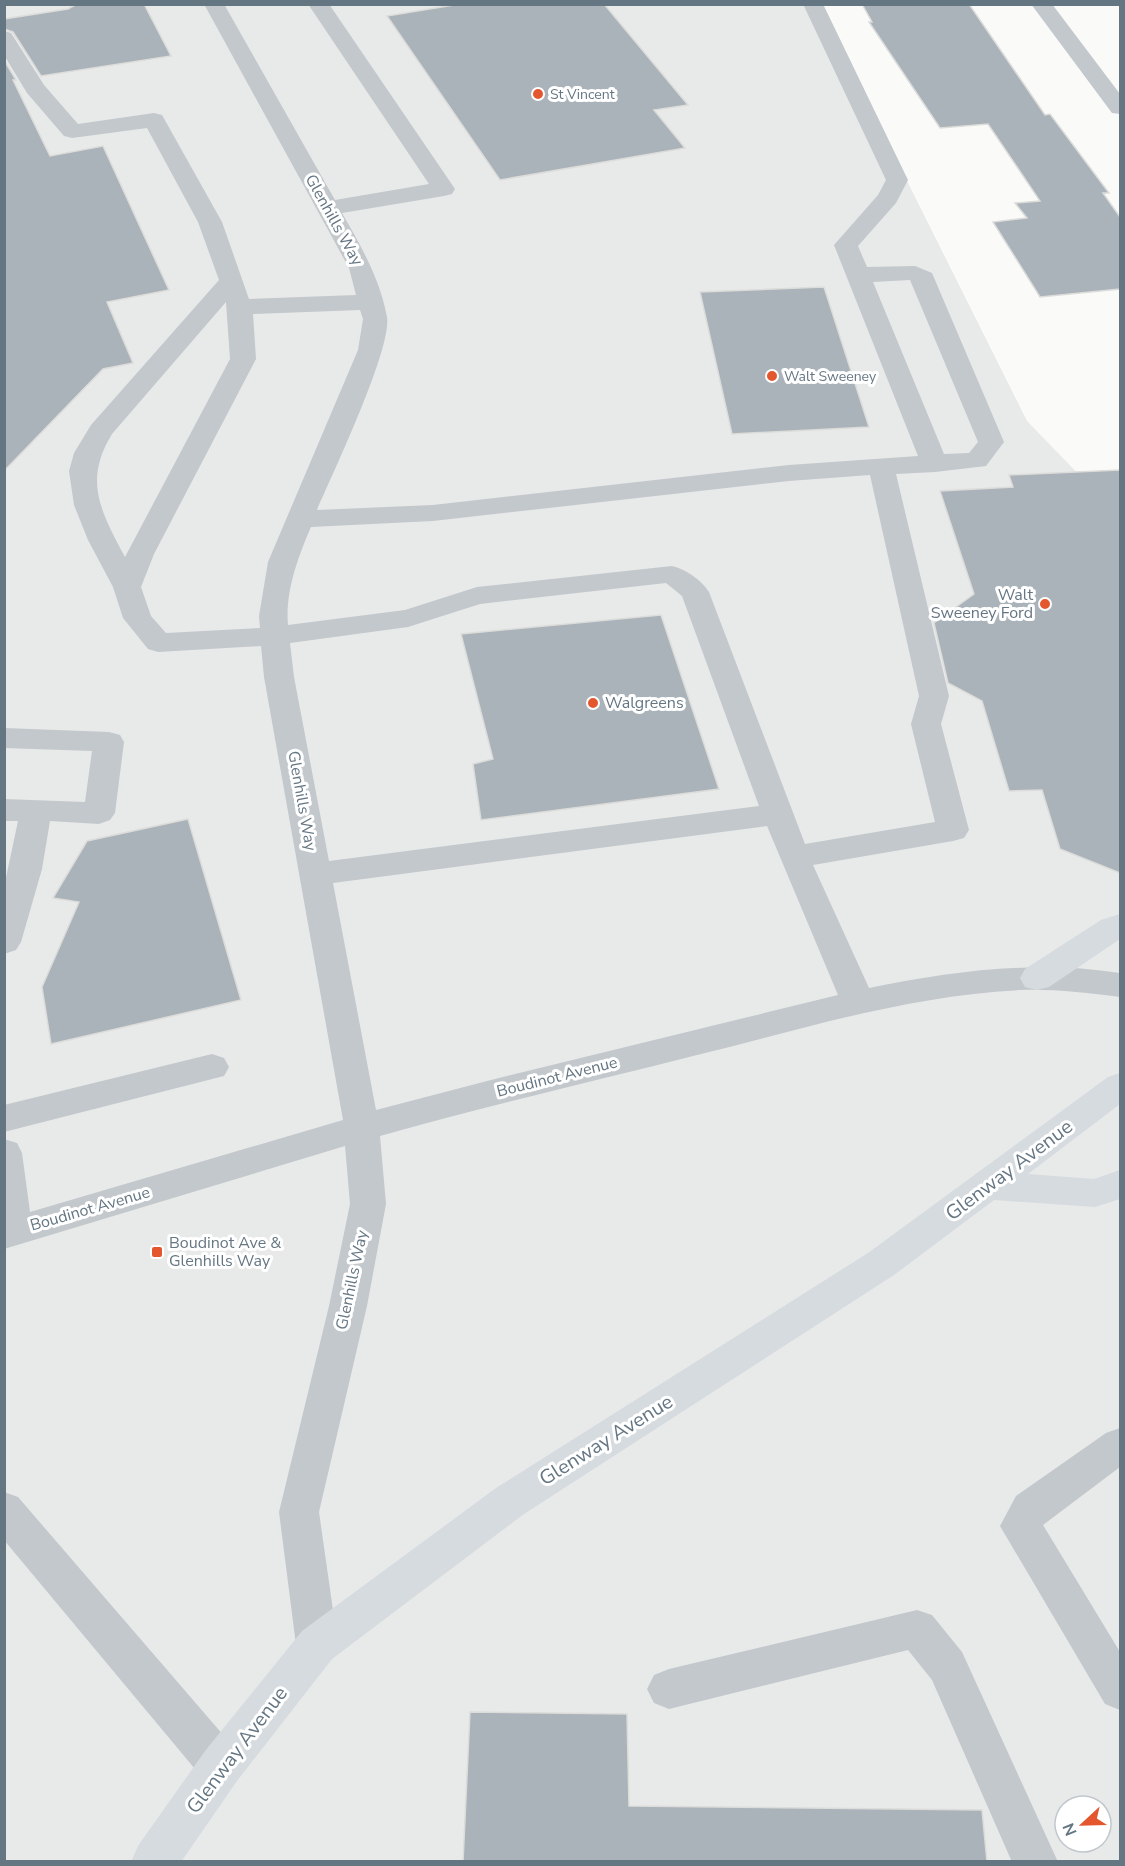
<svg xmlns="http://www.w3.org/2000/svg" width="1125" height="1866" font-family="'Nunito Sans',sans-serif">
  <rect width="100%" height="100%" fill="#fafaf8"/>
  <!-- built -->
  <path fill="#e8e9e9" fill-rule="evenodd" d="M 5,5 L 819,5 L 1027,421 L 1120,517 L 1120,1861 L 5,1862 ZM 1065,1806 L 1101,1806 L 1101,1842 L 1065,1842 Z"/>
  <!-- building -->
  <g fill="#aab3b9" stroke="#dcdcda" stroke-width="1.5">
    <polygon points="77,4 144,4 171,56 41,76 13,32 4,29 4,19 68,9"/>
    <polygon points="460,4 604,4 688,105 654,110 685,148 500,180 387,16"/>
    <polygon points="862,4 969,4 1045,115 1050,114 1109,193 1103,193 1120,217 1120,289 1040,297 993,222 1027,218 1015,203 1040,201 988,124 940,128 869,22 872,22"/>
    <polygon points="4,60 16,80 13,80 50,156 103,146 169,290 107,302 133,363 103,369 4,471"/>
    <polygon points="824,287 869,427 732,434 700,292"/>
    <polygon points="1120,470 1120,873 1060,849 1042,790 1009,791 982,701 948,683 934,623 974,594 940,491 1013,487 1009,475"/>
    <polygon points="661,615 719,789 481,820 473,764 493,759 461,634"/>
    <polygon points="188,819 241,1000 51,1044 42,987 79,902 53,898 87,841"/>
    <polygon points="470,1712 627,1714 629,1806 982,1810 987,1862 463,1862"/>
  </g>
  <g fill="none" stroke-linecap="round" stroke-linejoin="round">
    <!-- minor -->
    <g fill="#c3c8cc" fill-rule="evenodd">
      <path d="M 204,4 L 224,4 L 335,200 L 429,184 L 308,4 L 329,4 L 455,189 L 452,194 L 444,196 L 342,213 C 361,246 380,279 387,317 C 392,349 333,473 317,510 L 433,505 L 789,465 L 918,456 L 834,245 L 878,195 L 886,180 L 803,4 L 823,4 L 908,180 L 896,203 L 858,246 L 867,267 L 915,266 L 932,273 L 1004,442 L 986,466 L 935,472 L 896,474 L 949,696 L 941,724 L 969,830 L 964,838 L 953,841 L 813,865 L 869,988 C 953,971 1035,960 1120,973 L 1120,997 C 1087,993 1054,989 1021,990 C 910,995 803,1029 697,1055 C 591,1082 485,1106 380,1136 L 386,1204 L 367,1306 L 319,1512 L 338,1645 L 332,1659 L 317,1664 L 302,1659 L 296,1645 L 279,1512 L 329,1306 L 350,1204 L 345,1146 L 4,1249 L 4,1139 L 17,1143 L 22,1153 L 30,1212 L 343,1120 L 264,677 L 261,646 L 158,652 L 148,649 L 123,618 L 113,587 L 88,540 L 74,505 L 69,471 L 74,453 L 91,425 L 219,280 L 198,222 L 147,128 L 72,138 L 64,136 L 27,93 L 4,55 L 4,31 L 11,33 L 44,85 L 78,124 L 154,113 L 162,115 L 222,222 L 249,299 L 356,295 L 349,268 ZM 910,280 L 978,442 L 969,453 L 944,454 L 873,282 ZM 226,302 L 230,359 L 125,557 C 101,512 83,481 112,434 ZM 360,310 L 363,319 L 358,350 L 268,562 L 259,616 L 260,628 L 166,633 L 151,616 L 141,587 L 154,554 L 256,359 L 253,314 ZM 870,475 L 919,696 L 911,724 L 935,822 L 805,844 L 709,592 C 701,580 686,569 672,566 L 477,587 L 405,610 L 288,625 C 285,592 298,557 311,527 L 433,521 L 789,481 ZM 666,583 L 682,596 L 759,806 L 329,861 L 294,677 L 290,643 L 408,627 L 480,604 ZM 767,826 L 838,995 L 491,1080 L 376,1110 L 333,883 Z"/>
      <polygon points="1031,4 1052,4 1120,94 1120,114 1112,113"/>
      <polygon points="4,728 109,732 120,735 124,742 115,813 110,820 99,824 50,821 42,869 21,942 16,950 4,954 4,887 18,821 4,821 4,799 85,802 92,751 4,748"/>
      <polygon points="212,1054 224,1058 229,1067 224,1076 4,1132 4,1105"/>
      <polygon points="1120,1428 1120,1467 1043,1525 1120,1652 1120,1710 1105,1704 1000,1526 1016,1496 1106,1433"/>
      <polygon points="4,1492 18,1497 237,1751 243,1766 237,1781 221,1787 205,1781 4,1540"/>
      <polygon points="917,1610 932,1615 962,1652 1058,1862 1012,1862 932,1680 908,1650 669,1709 654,1703 647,1689 654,1675 669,1669"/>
    </g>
    <!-- major -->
    <g fill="#d6dbdf" fill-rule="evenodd">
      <polygon points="1120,914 1120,939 1049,987 1037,990 1025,987 1020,978 1025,969 1101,920"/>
      <polygon points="1120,1073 1120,1104 1028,1174 1094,1179 1120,1170 1120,1199 1095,1207 994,1200 894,1275 524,1514 332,1659 237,1781 181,1862 131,1862 138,1846 205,1751 302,1631 496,1488 868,1253 1108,1077"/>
    </g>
  </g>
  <!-- markers -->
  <g fill="#e4572e" stroke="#fff" stroke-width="2">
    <circle cx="538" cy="94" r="6"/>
    <circle cx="772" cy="376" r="6"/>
    <circle cx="1045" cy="604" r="6"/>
    <circle cx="593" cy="703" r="6"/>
    <rect x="151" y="1246" width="12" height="12" rx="3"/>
  </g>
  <g text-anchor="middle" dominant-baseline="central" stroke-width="6" stroke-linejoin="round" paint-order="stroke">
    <!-- far-poi labels -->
    <g font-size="14" fill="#657683" stroke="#fff" text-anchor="start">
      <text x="550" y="94">St Vincent</text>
      <text x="784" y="376">Walt Sweeney</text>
    </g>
    <!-- street labels -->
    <g font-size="16" fill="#657683" stroke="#fff">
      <text transform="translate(334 220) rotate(61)">Glenhills Way</text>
      <text transform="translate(302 801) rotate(80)">Glenhills Way</text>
      <text transform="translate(557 1077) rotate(-14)">Boudinot Avenue</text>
      <text transform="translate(90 1209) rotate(-16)">Boudinot Avenue</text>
      <text transform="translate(352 1280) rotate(-78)">Glenhills Way</text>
    </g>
    <!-- poi labels -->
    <g font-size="16" fill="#657683" stroke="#fff" text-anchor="start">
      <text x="1033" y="595" text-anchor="end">Walt<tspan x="1033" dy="18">Sweeney Ford</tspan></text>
      <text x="605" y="703">Walgreens</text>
      <text x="169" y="1243">Boudinot Ave &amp;<tspan x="169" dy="18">Glenhills Way</tspan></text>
    </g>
    <!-- near-street labels -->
    <g font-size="20" fill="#657683" stroke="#fff">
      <text transform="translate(1009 1170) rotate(-37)">Glenway Avenue</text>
      <text transform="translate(606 1440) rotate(-32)">Glenway Avenue</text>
      <text transform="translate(237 1750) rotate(-53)">Glenway Avenue</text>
    </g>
  </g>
  <!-- border -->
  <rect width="1125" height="1866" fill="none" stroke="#657683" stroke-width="12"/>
  <!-- north arrow -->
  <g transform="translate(1083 1824) rotate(248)"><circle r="28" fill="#ffffff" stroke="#c1c8cd" stroke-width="1.5"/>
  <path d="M0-4.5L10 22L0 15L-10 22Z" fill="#e4572e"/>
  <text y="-9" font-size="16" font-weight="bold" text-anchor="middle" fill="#657683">N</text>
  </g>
</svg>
